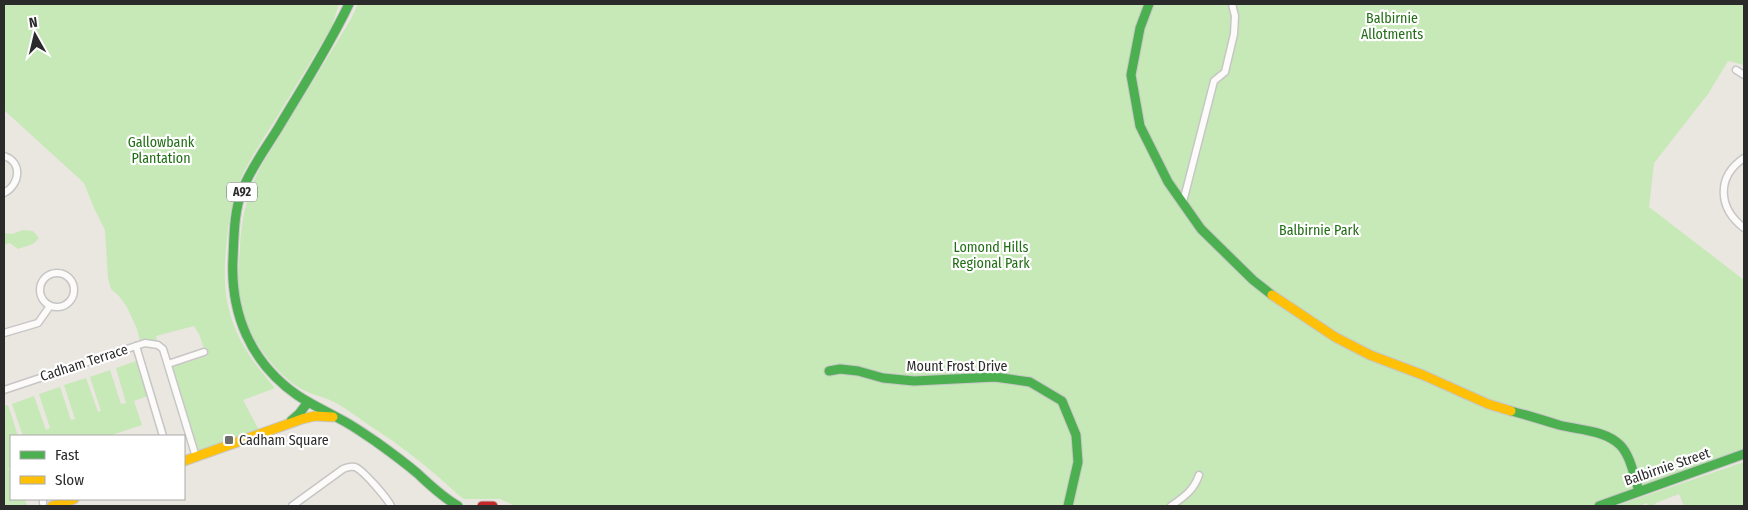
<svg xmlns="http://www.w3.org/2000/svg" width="1748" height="510" font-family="'Fira Sans Condensed',sans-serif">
  <rect width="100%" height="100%" fill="#eae7e0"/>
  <!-- green -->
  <g fill="#c7e8b7">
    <path d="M 4,4 L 339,4 L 332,26 C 313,58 294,89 275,120 C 262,141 248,161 239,183 C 232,201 229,219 227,239 C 219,304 232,339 275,388 L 243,400 L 259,430 L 199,452 L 172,367 L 207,356 L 199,334 L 194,326 L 156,336 L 157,342 L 141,345 L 137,329 L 127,307 L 119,296 L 111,289 L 108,278 L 105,230 L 94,208 L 84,183 L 4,110 Z"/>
    <path d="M 358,4 L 1744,4 L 1744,65 L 1728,61 L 1708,94 L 1654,163 L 1649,207 L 1744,280 L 1744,458 L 1609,506 L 515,506 L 500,499 L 464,499 C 454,492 445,482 435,474 C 417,459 398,444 378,431 C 362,421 347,408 330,400 C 318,395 306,393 295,385 C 268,366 245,331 239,297 C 237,281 239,265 240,248 C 241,220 247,194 260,168 L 351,19 Z"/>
    <polygon points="23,230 33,231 39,238 33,244 18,249 10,243 4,245 4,233 12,234"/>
    <polygon points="136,361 148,396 134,401 142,425 109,436 23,436 12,404 34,396 46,430 50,428 39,394 60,387 71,420 75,419 64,385 86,378 98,412 101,411 90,377 110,370 121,404 126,403 116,368"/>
    <polygon points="8,405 18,436 11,436 11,467 8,468 11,474 11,499 24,499 28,506 4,506 4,406"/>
    <polygon points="1744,462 1744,506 1684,506 1679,494 1656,503 1653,506 1648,506 1647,503 1640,506 1616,506"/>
  </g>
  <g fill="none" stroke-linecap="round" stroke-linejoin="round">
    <!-- street casing -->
    <g stroke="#c7c6c6" stroke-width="9">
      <g id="street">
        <polyline points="1736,70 1744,75"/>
        <path d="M 4,156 C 23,162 20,185 4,193"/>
        <path d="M 1744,158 C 1716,177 1718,208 1744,228"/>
        <polyline points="1183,202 1214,81 1225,72 1234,34 1235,16 1232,4"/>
        <circle cx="57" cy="290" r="17"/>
        <polyline points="4,333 38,323 50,306"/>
        <polyline points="136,346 163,436"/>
        <polyline points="168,364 204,352"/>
        <polyline points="4,390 145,343 158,345 163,349 196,457"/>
        <polyline points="43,503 43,499"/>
        <path d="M 292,506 L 343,469 C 347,467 350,466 355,467 C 363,470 387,498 391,506"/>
        <path d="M 1171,506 C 1184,497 1194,490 1199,475"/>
      </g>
    </g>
    <!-- fast casing -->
    <g stroke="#c7c6c6" stroke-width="11">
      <g id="fast">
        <path d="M 349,4 C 329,46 304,85 280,125 C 267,147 251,167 242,191 C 234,211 234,236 233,258 C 230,313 250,362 297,395 C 310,404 326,411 340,419 C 352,425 363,433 375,441 C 389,451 404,462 417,473 C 430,485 442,497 458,506"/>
        <polyline points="1149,4 1140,28 1131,75 1140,126 1168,182 1201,229 1253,280 1272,295"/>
        <polyline points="829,371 840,369 858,371 883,378 914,381 995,377 1030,382 1062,401 1076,435 1078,462 1068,506"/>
        <path d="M 1511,411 C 1527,415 1543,420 1559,425 C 1578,430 1605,430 1620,445 C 1631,456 1634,477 1639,491"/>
        <polyline points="291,421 299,414 308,402"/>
        <polyline points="1599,506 1744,454"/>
      </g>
    </g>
    <!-- slow casing -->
    <g stroke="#c7c6c6" stroke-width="11">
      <g id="slow">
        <polyline points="1272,295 1335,337 1370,355 1423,375 1488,404 1511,411"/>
        <polyline points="184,461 302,419 315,416 333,417"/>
        <polyline points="52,506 74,499"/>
      </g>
    </g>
    <!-- jam casing -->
    <g stroke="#c7c6c6" stroke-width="11">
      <polyline id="jam" points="482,506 493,506"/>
    </g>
    <!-- street -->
    <use href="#street" stroke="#fcfbfa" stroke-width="6"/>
    <!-- fast -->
    <use href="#fast" stroke="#4caf50" stroke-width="9"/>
    <!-- slow -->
    <use href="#slow" stroke="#ffc107" stroke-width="9"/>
    <!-- jam -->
    <use href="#jam" stroke="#c62828" stroke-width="9"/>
  </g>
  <!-- markers -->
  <rect fill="#6e6d6a" stroke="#fff" stroke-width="2" x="224" y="435" width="10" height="10" rx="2.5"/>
  <g text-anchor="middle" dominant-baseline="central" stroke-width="4.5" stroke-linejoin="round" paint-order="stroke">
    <!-- shield labels -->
    <rect fill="#fff" stroke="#6b6b6b" stroke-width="1" x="227" y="182.5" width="30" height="19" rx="4"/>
    <g font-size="12" font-weight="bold" fill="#2b2b2b">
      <text x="242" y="192">A92</text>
    </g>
    <!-- park labels -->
    <g font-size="14" fill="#216e15" stroke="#fff">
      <text x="1392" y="18">Balbirnie<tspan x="1392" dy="16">Allotments</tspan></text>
      <text x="161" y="142">Gallowbank<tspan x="161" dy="16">Plantation</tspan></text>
      <text x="1319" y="230">Balbirnie Park</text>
      <text x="991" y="247">Lomond Hills<tspan x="991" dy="16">Regional Park</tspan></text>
    </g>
    <!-- street labels -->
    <g font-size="14" fill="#2b2b2b" stroke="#fff">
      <text transform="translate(84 363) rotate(-18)">Cadham Terrace</text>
      <text x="957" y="366">Mount Frost Drive</text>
      <text transform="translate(1667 467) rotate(-19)">Balbirnie Street</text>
    </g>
    <!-- poi labels -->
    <g font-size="14" fill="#2b2b2b" stroke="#fff" text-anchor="start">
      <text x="239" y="440">Cadham Square</text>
    </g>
  </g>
  <!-- border -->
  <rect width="1748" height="510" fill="none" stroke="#2b2b2b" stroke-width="10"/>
  <!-- legend -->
  <rect x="10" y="435" width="175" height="65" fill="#ffffff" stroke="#aaaaaa"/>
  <rect x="20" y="451" width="25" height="8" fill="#4caf50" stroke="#aaaaaa"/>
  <text x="55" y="460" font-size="15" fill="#2b2b2b">Fast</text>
  <rect x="20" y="476" width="25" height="8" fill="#ffc107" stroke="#aaaaaa"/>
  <text x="55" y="485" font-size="15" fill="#2b2b2b">Slow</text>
  <!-- north arrow -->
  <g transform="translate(35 35) rotate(352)" stroke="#ffffff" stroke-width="4" paint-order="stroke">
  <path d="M0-4L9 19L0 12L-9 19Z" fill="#2b2b2b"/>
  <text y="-8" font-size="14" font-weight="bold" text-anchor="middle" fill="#2b2b2b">N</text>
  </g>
</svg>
